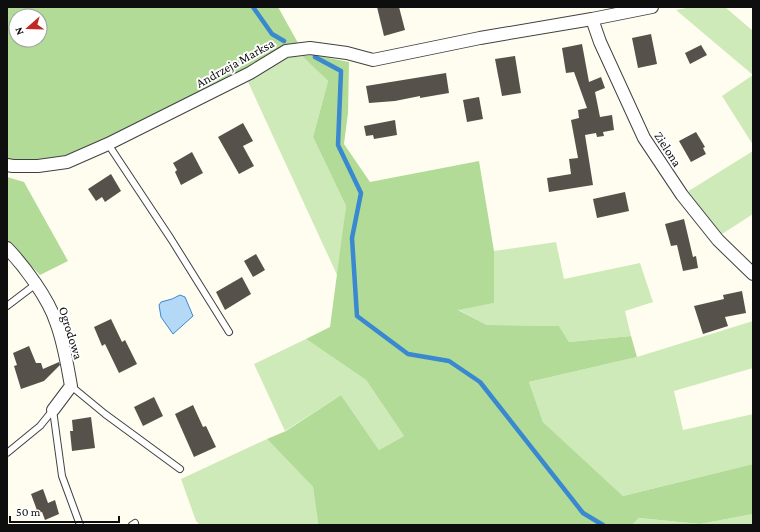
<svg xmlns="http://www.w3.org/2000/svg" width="760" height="532" font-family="'Crimson Pro',serif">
  <rect width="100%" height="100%" fill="#fffdf0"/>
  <!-- green -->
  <g fill="#cfeab9">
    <polygon points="692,7 725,7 753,31 753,145 722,96 753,75 676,10"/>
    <polygon points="302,56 328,81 313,137 346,206 338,277 248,82 290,57"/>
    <polygon points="753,151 753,214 722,234 687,192"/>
    <polygon points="556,242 564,279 640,263 653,302 625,311 631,336 569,342 559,326 487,325 457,309 494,303 494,251"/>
    <polygon points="753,321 753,368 674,391 683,430 753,414 753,464 623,496 543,422 529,382 637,357"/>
    <polygon points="306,339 366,380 404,436 379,450 341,395 285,431 254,364"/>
    <polygon points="267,439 313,487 318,523 316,525 200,525 196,521 181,479"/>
    <polygon points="753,514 753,525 632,525 639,518 700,524"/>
  </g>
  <!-- forest -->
  <g fill="#b1db97" fill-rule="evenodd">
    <path d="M 7,7 L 278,7 L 298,43 L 281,50 L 223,86 L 63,163 L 7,164 ZM 16,16 L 40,16 L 40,40 L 16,40 Z"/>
    <polygon points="314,55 349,62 348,113 344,144 370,182 479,161 494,251 494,303 458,310 487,325 559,326 569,342 631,336 637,357 529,382 543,422 623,496 753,464 753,514 700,524 639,518 632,525 316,525 318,523 313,487 267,439 286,431 341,395 379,450 404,436 366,380 306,339 330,327 346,206 313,137 328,81 302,56"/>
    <polygon points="7,177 24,182 68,261 40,275 7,241"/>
  </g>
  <!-- water -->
  <polygon fill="#b4d9f7" stroke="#3988d0" points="180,295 185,297 193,316 173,334 161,317 159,305 161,302 172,299"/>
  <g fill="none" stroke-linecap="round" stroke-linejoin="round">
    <!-- stream -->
    <g stroke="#3988d0" stroke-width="4.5">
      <polyline points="253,7 272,34 284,41"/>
      <polyline points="315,57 341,71 338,145 361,193 352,238 357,316 408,354 449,361 480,382 583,513 603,525"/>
    </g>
  </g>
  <!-- building -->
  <g fill="#57514b">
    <polygon points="377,7 399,7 405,30 384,36"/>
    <polygon points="651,34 657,64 638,68 632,38"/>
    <polygon points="582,44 589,82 601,77 605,88 595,92 600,117 612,115 614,130 603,132 604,136 597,137 596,133 585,135 593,185 549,192 547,178 571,174 569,159 578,158 571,120 579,118 578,110 587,108 574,72 566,73 562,48"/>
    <polygon points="701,45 707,55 690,64 685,53"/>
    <polygon points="515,56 521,93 502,96 495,59"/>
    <polygon points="446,73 449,93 420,98 420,96 395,101 369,103 366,86"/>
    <polygon points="479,97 483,119 467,122 463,100"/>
    <polygon points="395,120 397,135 374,139 373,135 366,136 364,126"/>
    <polygon points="243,123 253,141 243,146 254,166 239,174 218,137"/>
    <polygon points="696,132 705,147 703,148 706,154 691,162 679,141"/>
    <polygon points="192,152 203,173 181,185 175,172 177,170 173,163"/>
    <polygon points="111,174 121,191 105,202 102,197 96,201 88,189"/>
    <polygon points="625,192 629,211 597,218 593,199"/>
    <polygon points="684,219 693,257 696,256 698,268 683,271 677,245 671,246 665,224"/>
    <polygon points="256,254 265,270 253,277 244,261"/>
    <polygon points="242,277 251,294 225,310 216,292"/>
    <polygon points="742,291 746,313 725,317 728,326 703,334 694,306 724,299 723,295"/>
    <polygon points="111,319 122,342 125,340 137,364 119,373 105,344 102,346 94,327"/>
    <polygon points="29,346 36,363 41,363 43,369 59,362 60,365 44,381 21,389 14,366 17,365 13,353"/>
    <polygon points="154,397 163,416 143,426 134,407"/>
    <polygon points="193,405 203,427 206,426 216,447 194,457 175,414"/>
    <polygon points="91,417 95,448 72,451 70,431 73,431 72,420"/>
    <polygon points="43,489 48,503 55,500 59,514 45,520 42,512 38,513 31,494"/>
  </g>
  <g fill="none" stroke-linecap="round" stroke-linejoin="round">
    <!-- service casing -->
    <g stroke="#414141" stroke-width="8">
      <g id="service">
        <polyline points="108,144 171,239 229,332"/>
        <polyline points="7,306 36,284"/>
        <polyline points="71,386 105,414 180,469"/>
        <polyline points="53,410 62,476 80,525"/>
        <polyline points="7,453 40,426 53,410"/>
        <polyline points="132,525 135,523"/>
      </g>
    </g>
    <!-- minor casing -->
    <g stroke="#414141" stroke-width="14">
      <g id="minor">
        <polyline points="592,19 600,42 644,138 682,195 718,240 753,274"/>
        <polyline points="7,165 13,166 38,166 67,162 108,144 250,73 286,51 310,48 347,53 373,60 480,38 592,19 652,7"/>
        <path d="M 7,248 C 25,267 48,298 56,322 C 64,343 67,364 71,386 L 53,410"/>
      </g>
    </g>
    <!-- service -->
    <use href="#service" stroke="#fff" stroke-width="6"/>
    <!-- minor -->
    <use href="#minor" stroke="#fff" stroke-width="12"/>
  </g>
  <g text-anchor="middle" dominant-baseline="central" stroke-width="4" stroke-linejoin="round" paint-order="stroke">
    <!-- street labels -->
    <g font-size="13" fill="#0e0e0e" stroke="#fff">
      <text transform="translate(235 63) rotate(-29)">Andrzeja Marksa</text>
      <text transform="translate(668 149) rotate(57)">Zielona</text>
      <text transform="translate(71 333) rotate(73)">Ogrodowa</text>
    </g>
  </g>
  <!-- border -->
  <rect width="760" height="532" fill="none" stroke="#0e0e0e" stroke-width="16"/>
  <!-- north arrow -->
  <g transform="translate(28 28) rotate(250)"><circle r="19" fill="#ffffff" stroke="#9f9f9f"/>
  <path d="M0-3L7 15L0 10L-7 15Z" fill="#c22823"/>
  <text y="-6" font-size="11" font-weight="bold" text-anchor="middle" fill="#0e0e0e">N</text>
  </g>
  <!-- scale -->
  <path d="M10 516v6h109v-6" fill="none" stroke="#0e0e0e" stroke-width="2"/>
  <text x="16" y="516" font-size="12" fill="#0e0e0e" stroke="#ffffff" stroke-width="3" paint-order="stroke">50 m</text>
</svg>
